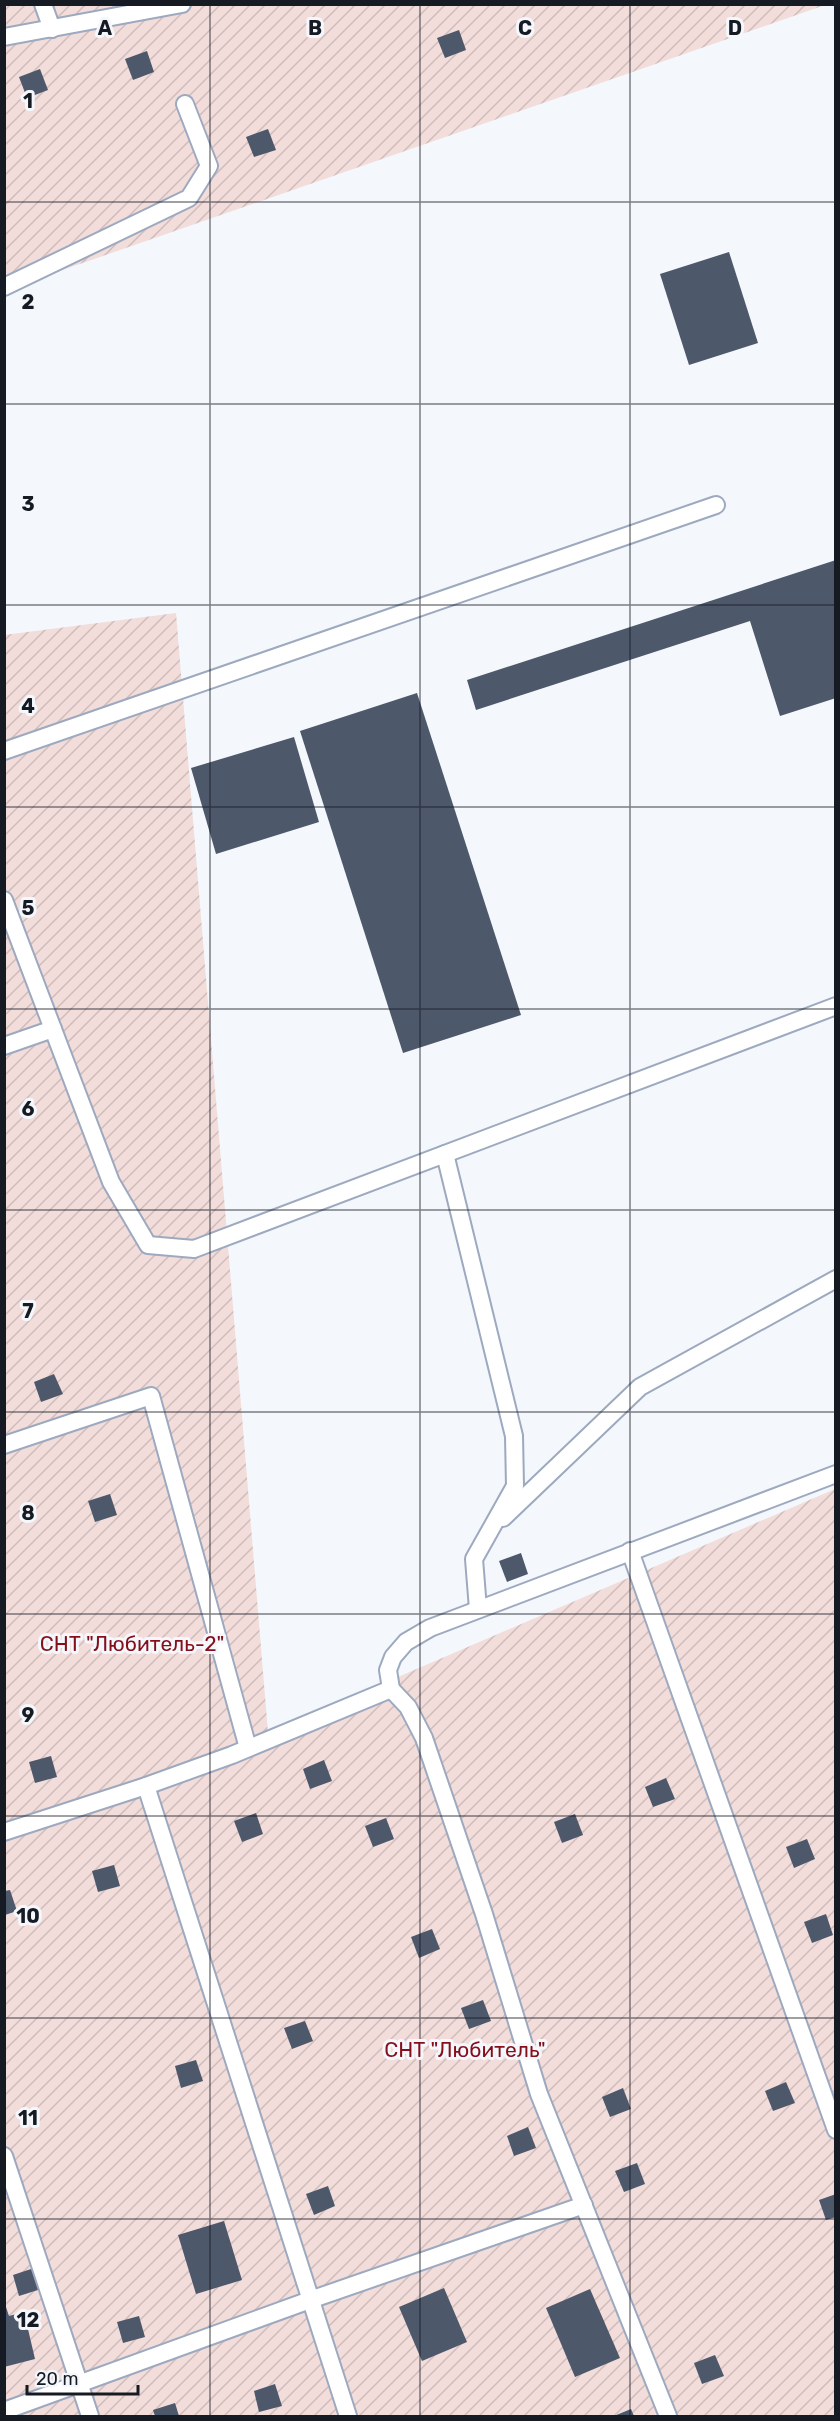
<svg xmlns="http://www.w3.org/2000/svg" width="840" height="2421" font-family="Rubik,sans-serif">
  <defs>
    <pattern id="garden-furrows" width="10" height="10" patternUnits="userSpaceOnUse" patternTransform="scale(1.5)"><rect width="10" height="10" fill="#f2dddb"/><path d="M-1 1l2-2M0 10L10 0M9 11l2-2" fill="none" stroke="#cfbdbc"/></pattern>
  </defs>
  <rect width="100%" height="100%" fill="#f4f7fb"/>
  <!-- garden -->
  <g fill="url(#garden-furrows)">
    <polygon points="5,4 825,5 5,290"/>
    <polygon points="176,613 268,1733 835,1489 835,2416 5,2416 4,635"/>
  </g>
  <!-- building -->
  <g fill="#4d586b">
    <polygon points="459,30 466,50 445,58 437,38"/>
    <polygon points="147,51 154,72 133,80 125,59"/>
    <polygon points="40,69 48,90 27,98 19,77"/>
    <polygon points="268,129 276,150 254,157 246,137"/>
    <polygon points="729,252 758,343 689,365 660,274"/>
    <polygon points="836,560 836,698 780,716 750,621 476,710 467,680"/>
    <polygon points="417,693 521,1015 403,1053 300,731"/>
    <polygon points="294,737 319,822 216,854 191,768"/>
    <polygon points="54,1374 63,1394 41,1402 34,1382"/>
    <polygon points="110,1494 117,1515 95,1522 88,1501"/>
    <polygon points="521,1553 528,1574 507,1582 499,1561"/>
    <polygon points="51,1756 57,1777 35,1783 29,1762"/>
    <polygon points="324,1760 332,1781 310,1789 303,1769"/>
    <polygon points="666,1778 675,1799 653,1807 645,1787"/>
    <polygon points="256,1813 263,1834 242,1842 234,1821"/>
    <polygon points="575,1814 583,1835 562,1843 554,1822"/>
    <polygon points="386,1818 394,1839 373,1847 365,1826"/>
    <polygon points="807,1839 815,1859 794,1868 786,1847"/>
    <polygon points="114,1865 120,1886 98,1892 92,1871"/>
    <polygon points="10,1890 17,1911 5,1915 5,1891"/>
    <polygon points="826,1914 833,1935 812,1943 804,1922"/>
    <polygon points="432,1929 440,1949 419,1958 411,1937"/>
    <polygon points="483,2000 491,2021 469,2029 461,2008"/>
    <polygon points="305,2021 313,2041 292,2049 284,2028"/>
    <polygon points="196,2060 203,2081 181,2088 175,2066"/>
    <polygon points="786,2082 795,2103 773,2111 765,2091"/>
    <polygon points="623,2088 631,2109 610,2117 602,2097"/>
    <polygon points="528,2127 536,2148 514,2156 507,2136"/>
    <polygon points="637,2163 645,2184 624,2192 615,2171"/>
    <polygon points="328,2186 335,2206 314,2215 306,2194"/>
    <polygon points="836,2194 836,2217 826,2220 819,2200"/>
    <polygon points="224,2221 242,2280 196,2294 178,2235"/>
    <polygon points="34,2268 41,2289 19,2296 13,2275"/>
    <polygon points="444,2288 467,2342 422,2361 399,2307"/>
    <polygon points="590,2289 620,2358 575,2377 546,2308"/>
    <polygon points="4,2301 9,2316 24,2312 35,2359 4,2367"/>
    <polygon points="139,2316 145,2337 123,2343 117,2322"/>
    <polygon points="715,2355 724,2376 702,2384 694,2363"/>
    <polygon points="275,2384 282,2406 259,2412 254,2391"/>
    <polygon points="175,2403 179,2416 155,2416 153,2410"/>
    <polygon points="631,2409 634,2416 614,2416"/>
  </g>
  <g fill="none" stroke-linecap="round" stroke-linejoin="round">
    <!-- service casing -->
    <g stroke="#9da9bf" stroke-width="20">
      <g id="service">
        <polyline points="43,4 52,29"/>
        <polyline points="4,37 182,4"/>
        <polyline points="4,287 189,198 209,166 185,104"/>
        <polyline points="4,751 716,505"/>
        <polyline points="4,900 111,1182 148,1245 194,1249 836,1006"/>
        <polyline points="4,1046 53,1029"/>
        <polyline points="445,1154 514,1436 515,1486 474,1559 478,1609"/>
        <polyline points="4,1445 151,1396 248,1748"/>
        <polyline points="503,1518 640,1387 836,1279"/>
        <polyline points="630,1551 836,2130"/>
        <polyline points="146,1786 348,2416"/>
        <polyline points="4,1832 146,1786 232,1755 391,1689"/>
        <polyline points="4,2156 90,2416"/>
        <polyline points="4,2411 310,2300 584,2205"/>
        <polyline points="668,2416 539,2094 484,1914 424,1738 408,1707 391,1689 388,1670 393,1657 406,1642 430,1628 836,1474"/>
      </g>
    </g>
    <!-- service -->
    <use href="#service" stroke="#fff" stroke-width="16"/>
  </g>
  <!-- grid -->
  <path fill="none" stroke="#161a22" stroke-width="1.5" stroke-opacity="0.55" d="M 210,4 L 210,2416M 420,4 L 420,2416M 630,4 L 630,2416M 4,202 L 836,202M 4,404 L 836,404M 4,605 L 836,605M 4,807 L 836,807M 4,1009 L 836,1009M 4,1210 L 836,1210M 4,1412 L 836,1412M 4,1614 L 836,1614M 4,1816 L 836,1816M 4,2018 L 836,2018M 4,2219 L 836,2219"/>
  <g text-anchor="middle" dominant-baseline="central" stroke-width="6" stroke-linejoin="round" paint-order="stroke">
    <!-- park labels -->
    <g font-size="21" fill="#850e19" stroke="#f4f7fb">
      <text x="132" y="1643">СНТ "Любитель-2"</text>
      <text x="465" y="2049">СНТ "Любитель"</text>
    </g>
  </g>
  <g font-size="20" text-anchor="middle" font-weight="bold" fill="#161a22" stroke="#f4f7fb" stroke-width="6" stroke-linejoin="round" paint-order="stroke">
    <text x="105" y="35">A</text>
    <text x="315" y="35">B</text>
    <text x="525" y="35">C</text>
    <text x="735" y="35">D</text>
    <text x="28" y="108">1</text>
    <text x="28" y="309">2</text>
    <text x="28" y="511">3</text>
    <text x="28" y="713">4</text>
    <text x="28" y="915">5</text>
    <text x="28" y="1116">6</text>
    <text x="28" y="1318">7</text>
    <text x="28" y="1520">8</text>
    <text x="28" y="1722">9</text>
    <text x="28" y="1923">10</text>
    <text x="28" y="2125">11</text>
    <text x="28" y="2327">12</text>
  </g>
  <!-- border -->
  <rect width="840" height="2421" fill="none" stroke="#161a22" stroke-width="12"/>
  <!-- scale -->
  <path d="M27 2385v9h111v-9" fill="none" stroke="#161a22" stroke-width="3"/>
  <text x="36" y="2385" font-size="18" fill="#161a22" stroke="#f4f7fb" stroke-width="4.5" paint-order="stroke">20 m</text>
</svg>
